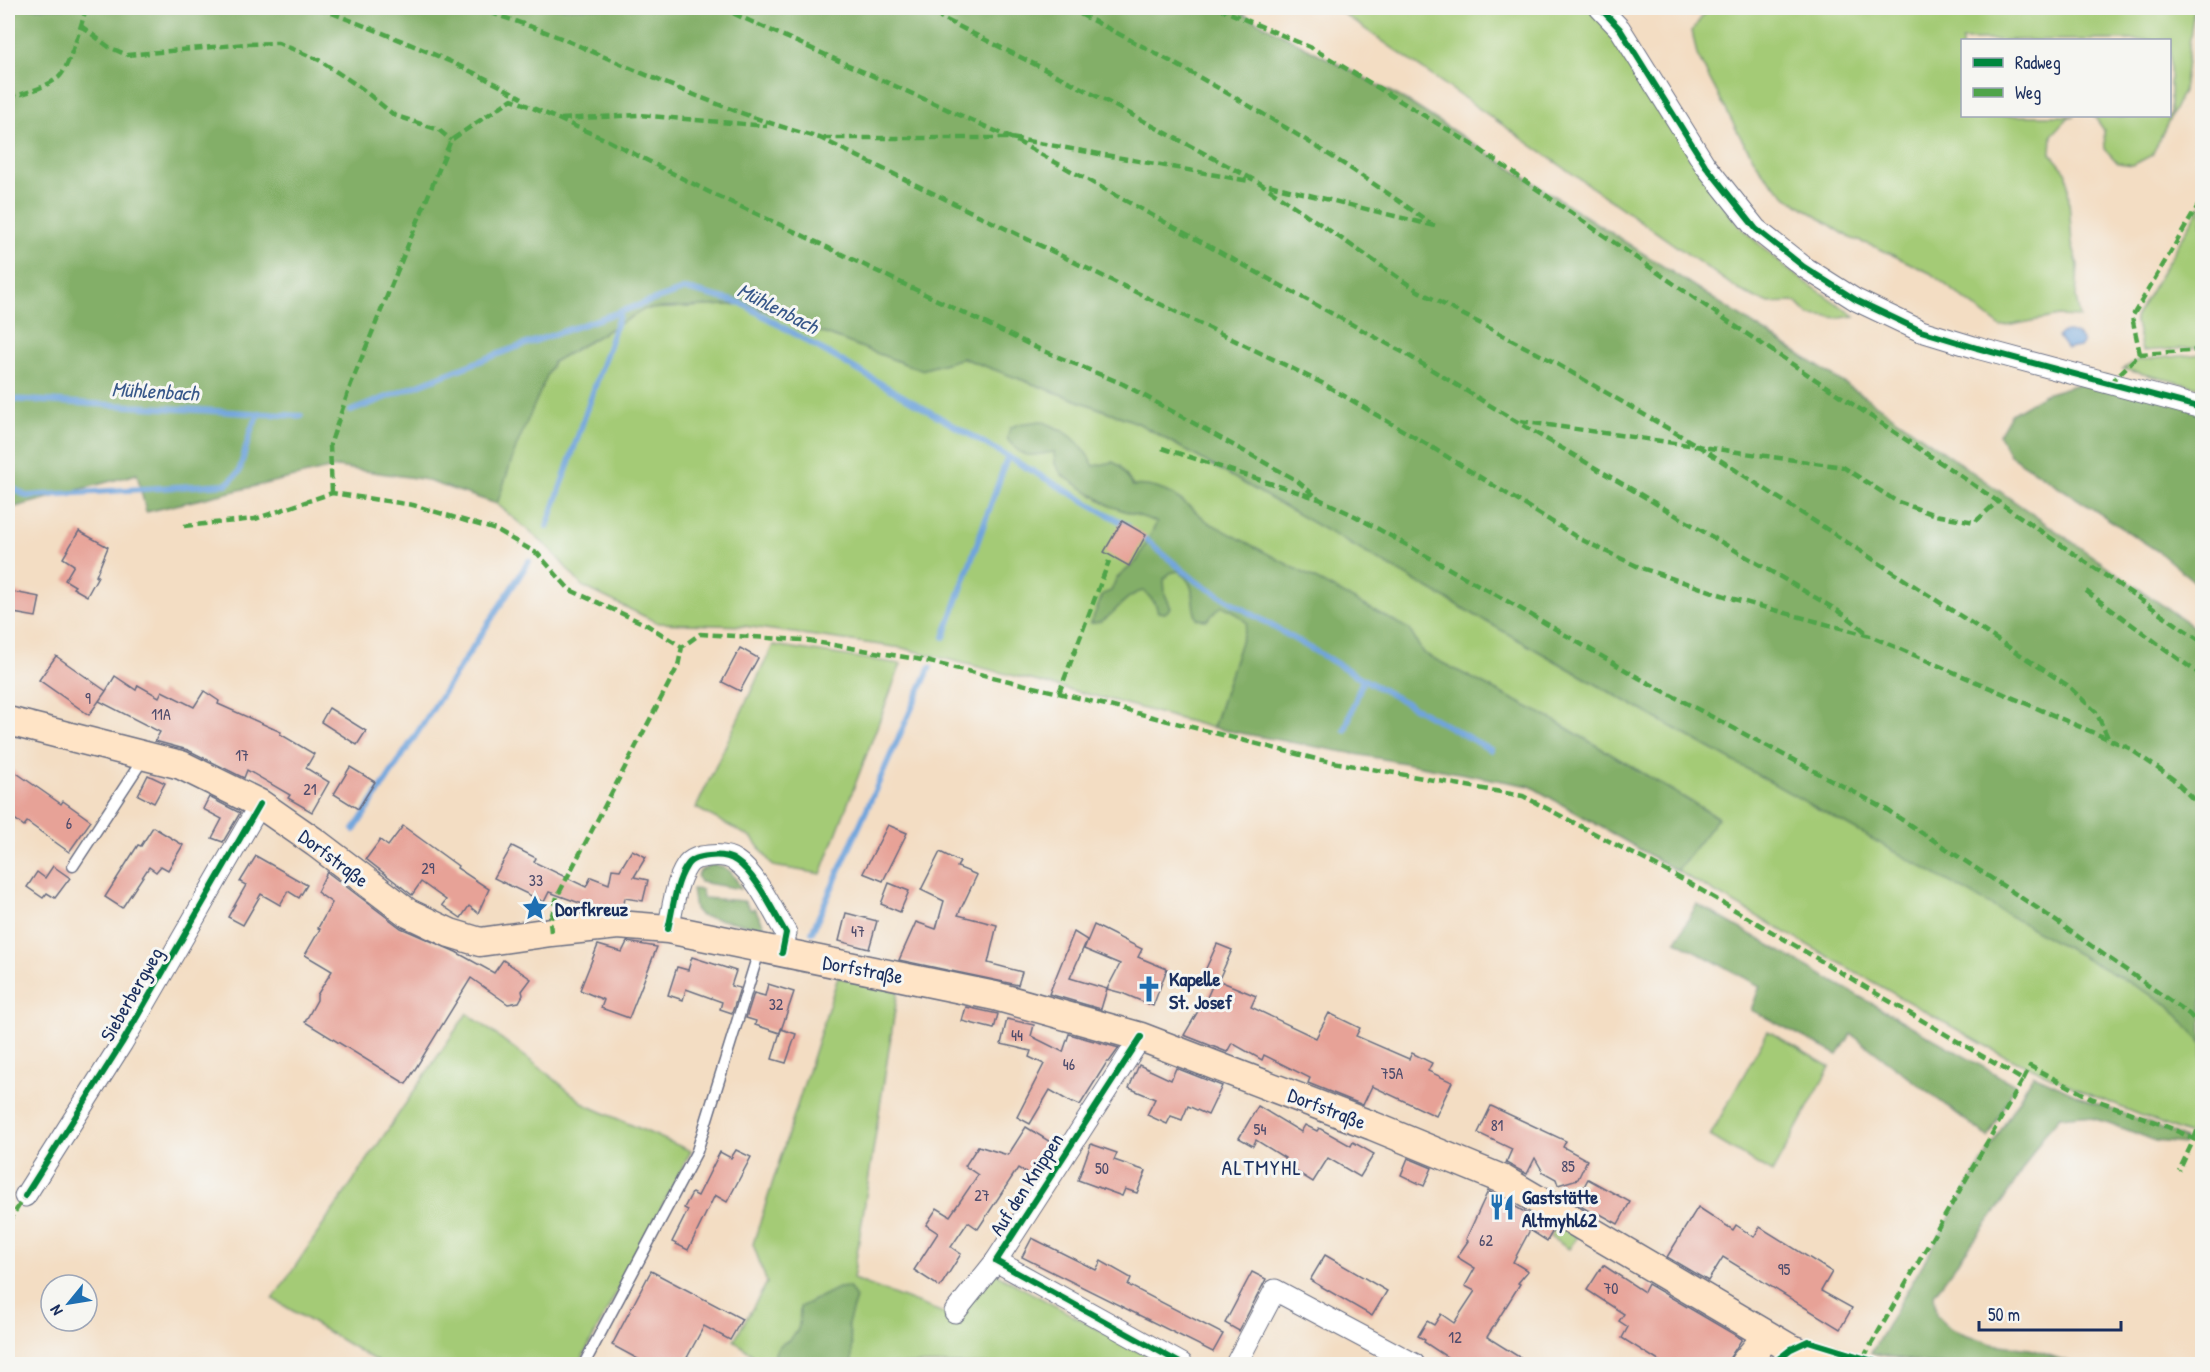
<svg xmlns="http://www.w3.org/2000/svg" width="2210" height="1372" font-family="'Patrick Hand',sans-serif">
  <rect width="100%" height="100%" fill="#f6f6f2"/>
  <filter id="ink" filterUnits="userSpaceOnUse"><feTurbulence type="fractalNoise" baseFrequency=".0167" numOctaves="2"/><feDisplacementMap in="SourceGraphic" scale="12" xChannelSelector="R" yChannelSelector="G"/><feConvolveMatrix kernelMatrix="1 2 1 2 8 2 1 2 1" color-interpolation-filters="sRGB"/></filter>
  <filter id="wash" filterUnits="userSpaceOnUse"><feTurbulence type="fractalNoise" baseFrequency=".008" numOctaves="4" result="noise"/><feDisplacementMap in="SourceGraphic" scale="24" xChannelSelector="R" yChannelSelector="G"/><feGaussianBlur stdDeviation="1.35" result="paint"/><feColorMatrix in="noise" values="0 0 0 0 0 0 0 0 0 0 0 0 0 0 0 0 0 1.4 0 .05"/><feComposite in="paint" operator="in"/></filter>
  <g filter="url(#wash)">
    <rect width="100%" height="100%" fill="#f3ddc3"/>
    <!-- green -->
    <g fill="#a4cb76" stroke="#607d6a" stroke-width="1.5">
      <polygon points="1335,8 1590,8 1625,51 1714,193 1739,226 1787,269 1855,316 1840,318 1809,315 1796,302 1767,303 1739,290"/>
      <polygon points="1708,8 2194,8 2183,91 2152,155 2133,165 2118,163 2105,149 2104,130 2094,116 2170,116 2170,40 1962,40 1962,116 2075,116 2069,117 2052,135 2051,154 2067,173 2072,244 2078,265 2076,298 2080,317 2059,316 2001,327 1930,273 1878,248 1850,238 1787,197 1763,173 1741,138 1697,55 1692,31"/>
      <polygon points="2202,204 2202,347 2142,351 2135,318"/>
      <polygon points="747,304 921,370 963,358 1138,423 1629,703 2170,1005 2202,1044 2202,1114 2198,1119 2192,1136 2093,1096 1995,1051 1677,871 1717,817 1555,721 1423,653 1247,624 1213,728 1111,700 902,648 744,626 658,623 582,586 550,549 497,504 509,461 553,362 645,309"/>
      <polygon points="2202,354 2202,388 2122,369 2139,360"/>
      <polygon points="773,645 901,664 821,874 773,866 752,838 696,808"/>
      <polygon points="838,977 898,991 853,1279 946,1314 993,1272 1162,1364 751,1364 755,1357 734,1340 767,1283 753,1244"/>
      <polygon points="467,1013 543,1070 586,1105 691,1151 579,1364 381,1364 273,1299"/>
      <polygon points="1768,1031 1830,1067 1772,1173 1710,1136"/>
      <polygon points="1558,1223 1578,1235 1569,1249 1550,1237"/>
    </g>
    <!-- forest -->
    <g fill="#83af67" stroke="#4f6f62" stroke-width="1.5">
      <polygon points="8,8 1232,8 1404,99 1864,396 2202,633 2202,1044 2169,1005 1629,703 1138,423 963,358 921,370 747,304 645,309 553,362 517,445 497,504 422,479 337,467 146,512 137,474 8,509"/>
      <polygon points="2106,376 2202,401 2202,588 2159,552 2010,455 1999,435 2011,414 2045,394"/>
      <path d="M 1041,421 C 1069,432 1079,439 1094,466 L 1113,462 L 1120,466 L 1133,486 C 1162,482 1188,504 1208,522 L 1409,629 L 1423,653 L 1555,721 L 1718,818 L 1677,871 L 1530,786 L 1213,728 L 1247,623 L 1232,610 L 1222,606 L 1207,620 L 1197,619 C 1188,599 1200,587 1178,571 L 1170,573 L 1164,579 L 1165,594 L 1171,608 L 1165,613 L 1158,612 L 1155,603 L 1144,591 C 1121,594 1110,626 1091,623 L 1103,594 L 1111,591 L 1116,579 L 1137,561 L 1157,522 L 1110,506 L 1063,476 L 1055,464 L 1054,452 C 1027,456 1025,461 1007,439 L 1010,428 L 1018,424 Z"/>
      <path d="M 711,865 C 728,864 734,875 741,889 L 700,882 L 697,875 L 701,870 Z"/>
      <polygon points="692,889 702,890 703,898 744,901 751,910 754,908 764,925 759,927 701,916 695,909"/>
      <polygon points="1697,904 2015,1085 1988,1137 1851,1034 1838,1055 1751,1010 1760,986 1676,941"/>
      <path d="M 2033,1075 C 2052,1082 2069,1092 2088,1100 C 2121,1114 2153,1122 2185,1139 L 2184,1144 L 2156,1141 L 2109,1123 L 2080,1115 L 2060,1117 L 2043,1136 L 2002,1203 L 1934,1294 L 1936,1315 L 1951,1329 L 1992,1344 L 2030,1349 L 2076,1364 L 1929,1364 L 1871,1353 Z"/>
      <path d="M 849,1287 L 856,1298 L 848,1324 L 852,1346 L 852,1364 L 773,1364 C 776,1337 787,1348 797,1331 C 801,1324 799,1315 800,1307 L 838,1288 Z"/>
    </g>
    <!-- water -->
    <path fill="#6fa4dc" stroke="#456a9d" stroke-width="1.5" d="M 2067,332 C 2076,333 2080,335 2083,343 L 2080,347 L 2067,349 L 2058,337 L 2061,333 Z"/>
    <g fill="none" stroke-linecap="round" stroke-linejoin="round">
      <!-- stream -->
      <g stroke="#6fa4dc" stroke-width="6">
        <polyline points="8,399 301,416"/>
        <polyline points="351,411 506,351 686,289 741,303 1128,526"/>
        <polyline points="8,485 26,496 227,484 239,472 252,427 260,413"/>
        <polyline points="547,527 620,313"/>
        <polyline points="1139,534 1197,582 1363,679 1345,730"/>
        <polyline points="944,637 1008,456"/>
        <polyline points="1363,679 1491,750"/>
        <polyline points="354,830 529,561"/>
        <polyline points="812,932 930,667"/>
      </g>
    </g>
    <g id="blocks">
      <!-- building -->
      <g fill="#e7a297">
        <polygon points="1122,521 1146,535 1129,566 1104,552"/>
        <polygon points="79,531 108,547 96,576 98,576 87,596 73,588 75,586 65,580 74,565 63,558"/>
        <polygon points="8,591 40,597 36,617 8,612"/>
        <polygon points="740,648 758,658 740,691 722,682"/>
        <polygon points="56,656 106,691 115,676 136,690 138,685 159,697 162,691 194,707 204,691 219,701 218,704 281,732 280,734 314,754 306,768 329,782 312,812 288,798 290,795 247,770 244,778 188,750 155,741 160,732 99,701 106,691 89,715 39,680"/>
        <polygon points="329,708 366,731 357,745 321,722"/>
        <polygon points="8,767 61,804 63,801 91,821 69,852 27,822 24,826 8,814"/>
        <polygon points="350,767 375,782 358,809 334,794"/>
        <polygon points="148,775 165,783 154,803 138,795"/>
        <polygon points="209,797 240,813 223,842 212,838 222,819 203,809"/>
        <polygon points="888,825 907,833 883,881 863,873"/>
        <polygon points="403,826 458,866 457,868 489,889 478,913 469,906 461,918 442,905 446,900 421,882 412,895 366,859 380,840 388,846"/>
        <polygon points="153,827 183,845 168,870 161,866 156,872 149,867 122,908 105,897 138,845 141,846"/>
        <polygon points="512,846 536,858 534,862 586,887 591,877 609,884 612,869 620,870 632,850 646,857 634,877 648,880 643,901 625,898 623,909 599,910 549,892 544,902 494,878"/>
        <polygon points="940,852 960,862 957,867 977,875 958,915 997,925 988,963 1022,972 1018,985 899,960 916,922 936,929 944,901 921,890"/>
        <polygon points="256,856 307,885 299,898 288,891 280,905 261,894 243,925 228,917 246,885 240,882"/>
        <polygon points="53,866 70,878 55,898 47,893 43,898 27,887 37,872 45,878"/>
        <polygon points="327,872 401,928 456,952 494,973 503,960 531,979 522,991 523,995 519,1002 508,1004 471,978 406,1084 305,1022 317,1000 317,995 332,971 305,955 320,929 318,928 332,903 317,892"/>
        <polygon points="889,883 909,891 900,912 881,904"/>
        <polygon points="846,913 877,921 869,949 839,941"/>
        <polygon points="1094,925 1142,949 1138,957 1167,969 1153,1006 1122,993 1107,989 1120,964 1084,949"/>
        <polygon points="1074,932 1087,940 1070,978 1107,989 1101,1009 1049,994"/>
        <polygon points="627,942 657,947 629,1018 601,1008 604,1000 580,990 598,945 622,952"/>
        <polygon points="1217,944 1232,950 1219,979 1204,973"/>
        <polygon points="692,957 736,971 731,986 740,988 732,1013 720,1009 722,1002 686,989 683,1000 668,995 677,967 688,970"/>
        <polygon points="1215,979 1256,996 1251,1007 1316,1038 1329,1013 1360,1028 1356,1036 1409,1059 1412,1053 1432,1063 1428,1071 1452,1082 1436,1116 1372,1086 1363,1105 1308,1083 1310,1078 1264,1055 1262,1060 1232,1043 1227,1052 1184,1035 1201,1006 1203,1007"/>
        <polygon points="768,984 794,992 780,1033 755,1025 756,1021 746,1018 754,993 765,996"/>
        <polygon points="966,1007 998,1014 994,1029 962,1021"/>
        <polygon points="1007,1019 1034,1025 1031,1036 1063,1052 1069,1034 1119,1048 1109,1062 1107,1062 1080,1105 1073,1102 1072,1103 1050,1090 1030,1124 1017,1117 1044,1064 1029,1057 1031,1051 1001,1044"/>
        <polygon points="781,1029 796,1034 786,1063 772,1059"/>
        <polygon points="1139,1065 1171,1080 1176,1068 1222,1086 1208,1115 1188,1106 1182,1120 1171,1116 1167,1124 1147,1115 1155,1099 1129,1088"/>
        <polygon points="1258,1106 1301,1132 1305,1125 1317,1131 1319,1128 1351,1146 1353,1142 1374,1154 1360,1177 1328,1158 1313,1182 1282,1163 1285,1158 1256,1140 1253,1146 1239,1138"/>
        <polygon points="1491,1106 1566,1141 1563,1147 1587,1160 1578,1179 1558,1185 1556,1179 1543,1172 1535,1158 1527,1174 1506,1163 1512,1149 1478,1133"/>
        <polygon points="1026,1127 1052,1143 1031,1176 1018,1168 978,1229 968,1222 951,1247 961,1254 940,1287 914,1270 938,1233 926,1225 937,1208 950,1216 978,1175 965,1166 978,1146 1008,1155"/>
        <polygon points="1091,1144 1117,1153 1114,1160 1146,1171 1137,1193 1125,1189 1122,1196 1078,1180"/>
        <polygon points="736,1150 751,1157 727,1202 715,1195 688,1250 672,1242 688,1210 684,1208 692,1193 698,1196 720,1152 731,1158"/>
        <polygon points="1408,1158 1432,1168 1424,1186 1401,1175"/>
        <polygon points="1588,1179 1630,1202 1618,1224 1600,1214 1598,1216 1575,1203"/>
        <polygon points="1488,1191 1554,1229 1547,1241 1530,1230 1513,1262 1528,1271 1518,1283 1520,1284 1487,1337 1532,1365 1459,1365 1424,1342 1425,1340 1418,1336 1427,1321 1434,1325 1441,1314 1454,1323 1475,1291 1465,1286 1475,1268 1457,1257 1468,1241 1466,1239"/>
        <polygon points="1698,1207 1733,1230 1736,1225 1754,1237 1760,1227 1832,1272 1821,1291 1852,1308 1840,1329 1723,1257 1708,1281 1667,1257"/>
        <polygon points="1032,1238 1096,1270 1101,1261 1131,1278 1128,1285 1223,1334 1213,1352 1022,1257"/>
        <polygon points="1325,1255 1387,1291 1372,1316 1310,1280"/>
        <polygon points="1603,1265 1644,1292 1648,1284 1742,1339 1725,1365 1665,1365 1622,1338 1628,1327 1619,1321 1624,1314 1587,1290"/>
        <polygon points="651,1271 742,1319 730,1340 704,1326 683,1365 649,1365 612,1345"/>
        <polygon points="1252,1272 1266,1279 1239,1331 1225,1323"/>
      </g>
    </g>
  </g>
  <g filter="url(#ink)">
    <use href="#blocks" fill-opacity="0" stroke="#676c81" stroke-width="1.5"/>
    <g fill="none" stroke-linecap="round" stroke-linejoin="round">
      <!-- lane casing -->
      <g stroke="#676c81" stroke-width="13">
        <g id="lane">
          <polyline points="73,866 145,756"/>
          <polyline points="584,1364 697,1151 760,948"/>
        </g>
      </g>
      <!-- street casing -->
      <g stroke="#676c81" stroke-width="23">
        <g id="street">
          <polyline points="1600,8 1620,29 1705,165 1756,229 1804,267 1856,300 1921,331 1977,348 2202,408"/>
          <path d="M 668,929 C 673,909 675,884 686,867 C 691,858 700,857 709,856 C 718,855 729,856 736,861 C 756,874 774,913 786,933 L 782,953"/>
          <polyline points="1141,1037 996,1261 1182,1364"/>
          <polyline points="25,1196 122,1043 260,804"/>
          <polyline points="955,1312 996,1261"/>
          <polyline points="1236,1364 1275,1290 1414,1364"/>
        </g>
      </g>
      <!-- secondary casing -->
      <g stroke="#676c81" stroke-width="31">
        <g id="secondary">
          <polyline points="8,721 181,765 260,804 316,843 408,913 450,933 480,942 551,932 618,925 668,929 995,996 1141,1037 1373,1126 1504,1180 1791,1349 1833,1364"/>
          <polyline points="1744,1364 1767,1336"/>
        </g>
      </g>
      <!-- lane -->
      <use href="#lane" stroke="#fff" stroke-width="10"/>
      <!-- street -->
      <use href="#street" stroke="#fff" stroke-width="21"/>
      <!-- secondary -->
      <use href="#secondary" stroke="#ffe4c6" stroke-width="28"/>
      <!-- quiet -->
      <g stroke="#4fa44a" stroke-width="4.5" stroke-dasharray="9 4.5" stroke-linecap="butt">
        <path d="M 319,8 C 388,35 457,61 522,98"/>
        <path d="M 477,8 C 505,18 535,27 563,39 C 647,75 731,114 820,138 L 1322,383 L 1433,448 L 1580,539 L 1641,568 L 1734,599 L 1870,636 L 2129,748 L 2173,779 L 2202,808"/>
        <polyline points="721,8 1011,138 1406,354 1514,420 1845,615 1868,634"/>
        <polyline points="922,8 1072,83 1260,183 1418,291 1550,360 1700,447 2067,685 2096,712 2109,740"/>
        <path d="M 1068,8 C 1194,71 1316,141 1430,223"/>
        <polyline points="1218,8 1312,48 1473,145 1732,324 1971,483 2202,642"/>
        <polyline points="81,26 109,47 127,55 246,44 278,43 319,60 361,88 394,115 439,130 451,140"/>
        <path d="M 8,98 C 25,93 45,88 59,77 C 68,70 83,20 86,8"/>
        <polyline points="561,119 638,115 767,126"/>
        <polyline points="823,138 1011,138 1249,181"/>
        <polyline points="1269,185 1435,226"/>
        <polyline points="2140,354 2132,317 2202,199"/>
        <polyline points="2110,383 2140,354 2202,350"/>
        <polyline points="1520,421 1843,467 1896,501 1935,515 1975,522 1997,502"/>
        <polyline points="1162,448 1319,499 1355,516 1516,606 1639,678 1884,808 2040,910 2189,1014 2202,1028"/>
        <polyline points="332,493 330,445 351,384 451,140 512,99 609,141 713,194 785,227 1039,349 1123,384 1296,480 1319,499"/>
        <polyline points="184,526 255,519 332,493 413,505 496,530 538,554 570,590 647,625 682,647"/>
        <polyline points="2086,591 2202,676"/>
        <polyline points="1059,693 1109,561"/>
        <polyline points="551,932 550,922 557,897 678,666 682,647 700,634 803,640 917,659 1059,693 1316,759 1523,796 1689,883 2023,1080 1861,1362"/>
        <polyline points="2023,1080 2030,1066 2091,1098 2168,1127 2194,1139 2179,1171"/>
        <polyline points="2194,1139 2202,1118"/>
        <polyline points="8,1223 25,1196"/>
      </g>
      <!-- cycleway casing -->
      <g stroke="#f6f6f2" stroke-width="10">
        <g id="cycleway">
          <polyline points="1600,8 1620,29 1705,165 1756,229 1804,267 1856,300 1921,331 1977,348 2202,408"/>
          <path d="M 668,929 C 673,909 675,884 686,867 C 691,858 700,857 709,856 C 718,855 729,856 736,861 C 756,874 774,913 786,933 L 782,953"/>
          <polyline points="1141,1037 996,1261 1182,1364"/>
          <polyline points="25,1196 122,1043 260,804"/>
          <polyline points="1772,1364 1791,1349 1808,1341 1883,1364"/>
        </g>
      </g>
      <!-- cycleway -->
      <use href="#cycleway" stroke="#00873e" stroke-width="6"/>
    </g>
  </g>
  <!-- icons -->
  <defs>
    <g id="sight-bare" transform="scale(2.07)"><path d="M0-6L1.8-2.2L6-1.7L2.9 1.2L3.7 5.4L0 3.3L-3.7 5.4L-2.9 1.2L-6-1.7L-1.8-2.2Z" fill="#1f6fb2" stroke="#f6f6f2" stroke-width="2.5" paint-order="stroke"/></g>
    <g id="church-bare" transform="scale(2.07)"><path d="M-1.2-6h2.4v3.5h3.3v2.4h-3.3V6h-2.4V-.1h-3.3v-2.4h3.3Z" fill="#1f6fb2" stroke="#f6f6f2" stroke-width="2.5" paint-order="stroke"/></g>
    <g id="restaurant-bare" transform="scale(2.07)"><path d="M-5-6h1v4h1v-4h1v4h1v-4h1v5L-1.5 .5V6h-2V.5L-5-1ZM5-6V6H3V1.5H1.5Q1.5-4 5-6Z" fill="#1f6fb2" stroke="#f6f6f2" stroke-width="2.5" paint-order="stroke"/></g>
  </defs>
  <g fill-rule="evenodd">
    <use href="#sight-bare" x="535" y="908"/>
    <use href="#church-bare" x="1149" y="989"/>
    <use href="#restaurant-bare" x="1502" y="1207"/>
  </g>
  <g text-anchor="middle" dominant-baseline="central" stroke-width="6" stroke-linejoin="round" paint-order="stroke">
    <!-- number labels -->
    <g font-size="16" fill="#4e4c6c">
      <text x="88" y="698">9</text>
      <text x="161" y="714">11A</text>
      <text x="242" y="755">17</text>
      <text x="310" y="789">21</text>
      <text x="69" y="823">6</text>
      <text x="428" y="868">29</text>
      <text x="536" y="880">33</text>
      <text x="858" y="931">47</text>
      <text x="776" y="1004">32</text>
      <text x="1017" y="1035">44</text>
      <text x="1069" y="1064">46</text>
      <text x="1392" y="1073">75A</text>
      <text x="1497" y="1125">81</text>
      <text x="1260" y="1129">54</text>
      <text x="1568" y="1166">85</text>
      <text x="1102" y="1168">50</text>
      <text x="982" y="1195">27</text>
      <text x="1486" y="1240">62</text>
      <text x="1784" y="1269">95</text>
      <text x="1611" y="1288">70</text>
      <text x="1455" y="1337">12</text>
    </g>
    <!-- street labels -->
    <g font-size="20" fill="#1b2f5e" stroke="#f6f6f2">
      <text transform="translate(334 858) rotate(37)">Dorfstraße</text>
      <text transform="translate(863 969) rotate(11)">Dorfstraße</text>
      <text transform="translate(131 994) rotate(-60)">Sieberbergweg</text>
      <text transform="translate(1327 1108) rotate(21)">Dorfstraße</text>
      <text transform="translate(1026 1184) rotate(-57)">Auf den Knippen</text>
    </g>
    <!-- poi labels -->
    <g font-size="20" font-weight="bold" fill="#1b2f5e" stroke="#f6f6f2" text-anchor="start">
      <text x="555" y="908">Dorfkreuz</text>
      <text x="1169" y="978">Kapelle<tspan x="1169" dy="23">St. Josef</tspan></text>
      <text x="1522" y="1196">Gaststätte<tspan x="1522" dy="23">Altmyhl62</tspan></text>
    </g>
    <!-- water labels -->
    <g font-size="21" font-style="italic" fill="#38588a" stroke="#f6f6f2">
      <text transform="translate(778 308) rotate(27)">Mühlenbach</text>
      <text transform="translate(155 391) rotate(3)">Mühlenbach</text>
    </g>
    <!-- quarter labels -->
    <g font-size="22" letter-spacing="1.5" fill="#1b2f5e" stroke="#f6f6f2">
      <text x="1262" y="1167">ALTMYHL</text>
    </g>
  </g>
  <!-- margin -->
  <rect width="2210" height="1372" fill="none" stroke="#f6f6f2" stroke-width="30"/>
  <!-- legend -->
  <rect x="1961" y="39" width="210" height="78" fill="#f6f6f2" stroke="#9ea6b7" stroke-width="1.5"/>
  <rect x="1973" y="58" width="30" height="9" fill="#00873e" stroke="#9ea6b7" stroke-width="1.5"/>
  <text x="2015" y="69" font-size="18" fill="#1b2f5e">Radweg</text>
  <rect x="1973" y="88" width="30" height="9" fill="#4fa44a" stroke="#9ea6b7" stroke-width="1.5"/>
  <text x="2015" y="99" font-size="18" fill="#1b2f5e">Weg</text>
  <!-- north arrow -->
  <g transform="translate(69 1303) rotate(240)"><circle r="28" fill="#f6f6f2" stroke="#9ea6b7" stroke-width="1.5"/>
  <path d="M0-4.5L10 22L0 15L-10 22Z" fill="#1f6fb2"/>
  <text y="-9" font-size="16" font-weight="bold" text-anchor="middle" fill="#1b2f5e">N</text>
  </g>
  <!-- scale -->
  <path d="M1979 1321v9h142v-9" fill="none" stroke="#1b2f5e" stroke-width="3"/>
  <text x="1988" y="1321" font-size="18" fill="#1b2f5e" stroke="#f6f6f2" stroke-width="4.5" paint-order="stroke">50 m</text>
</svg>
